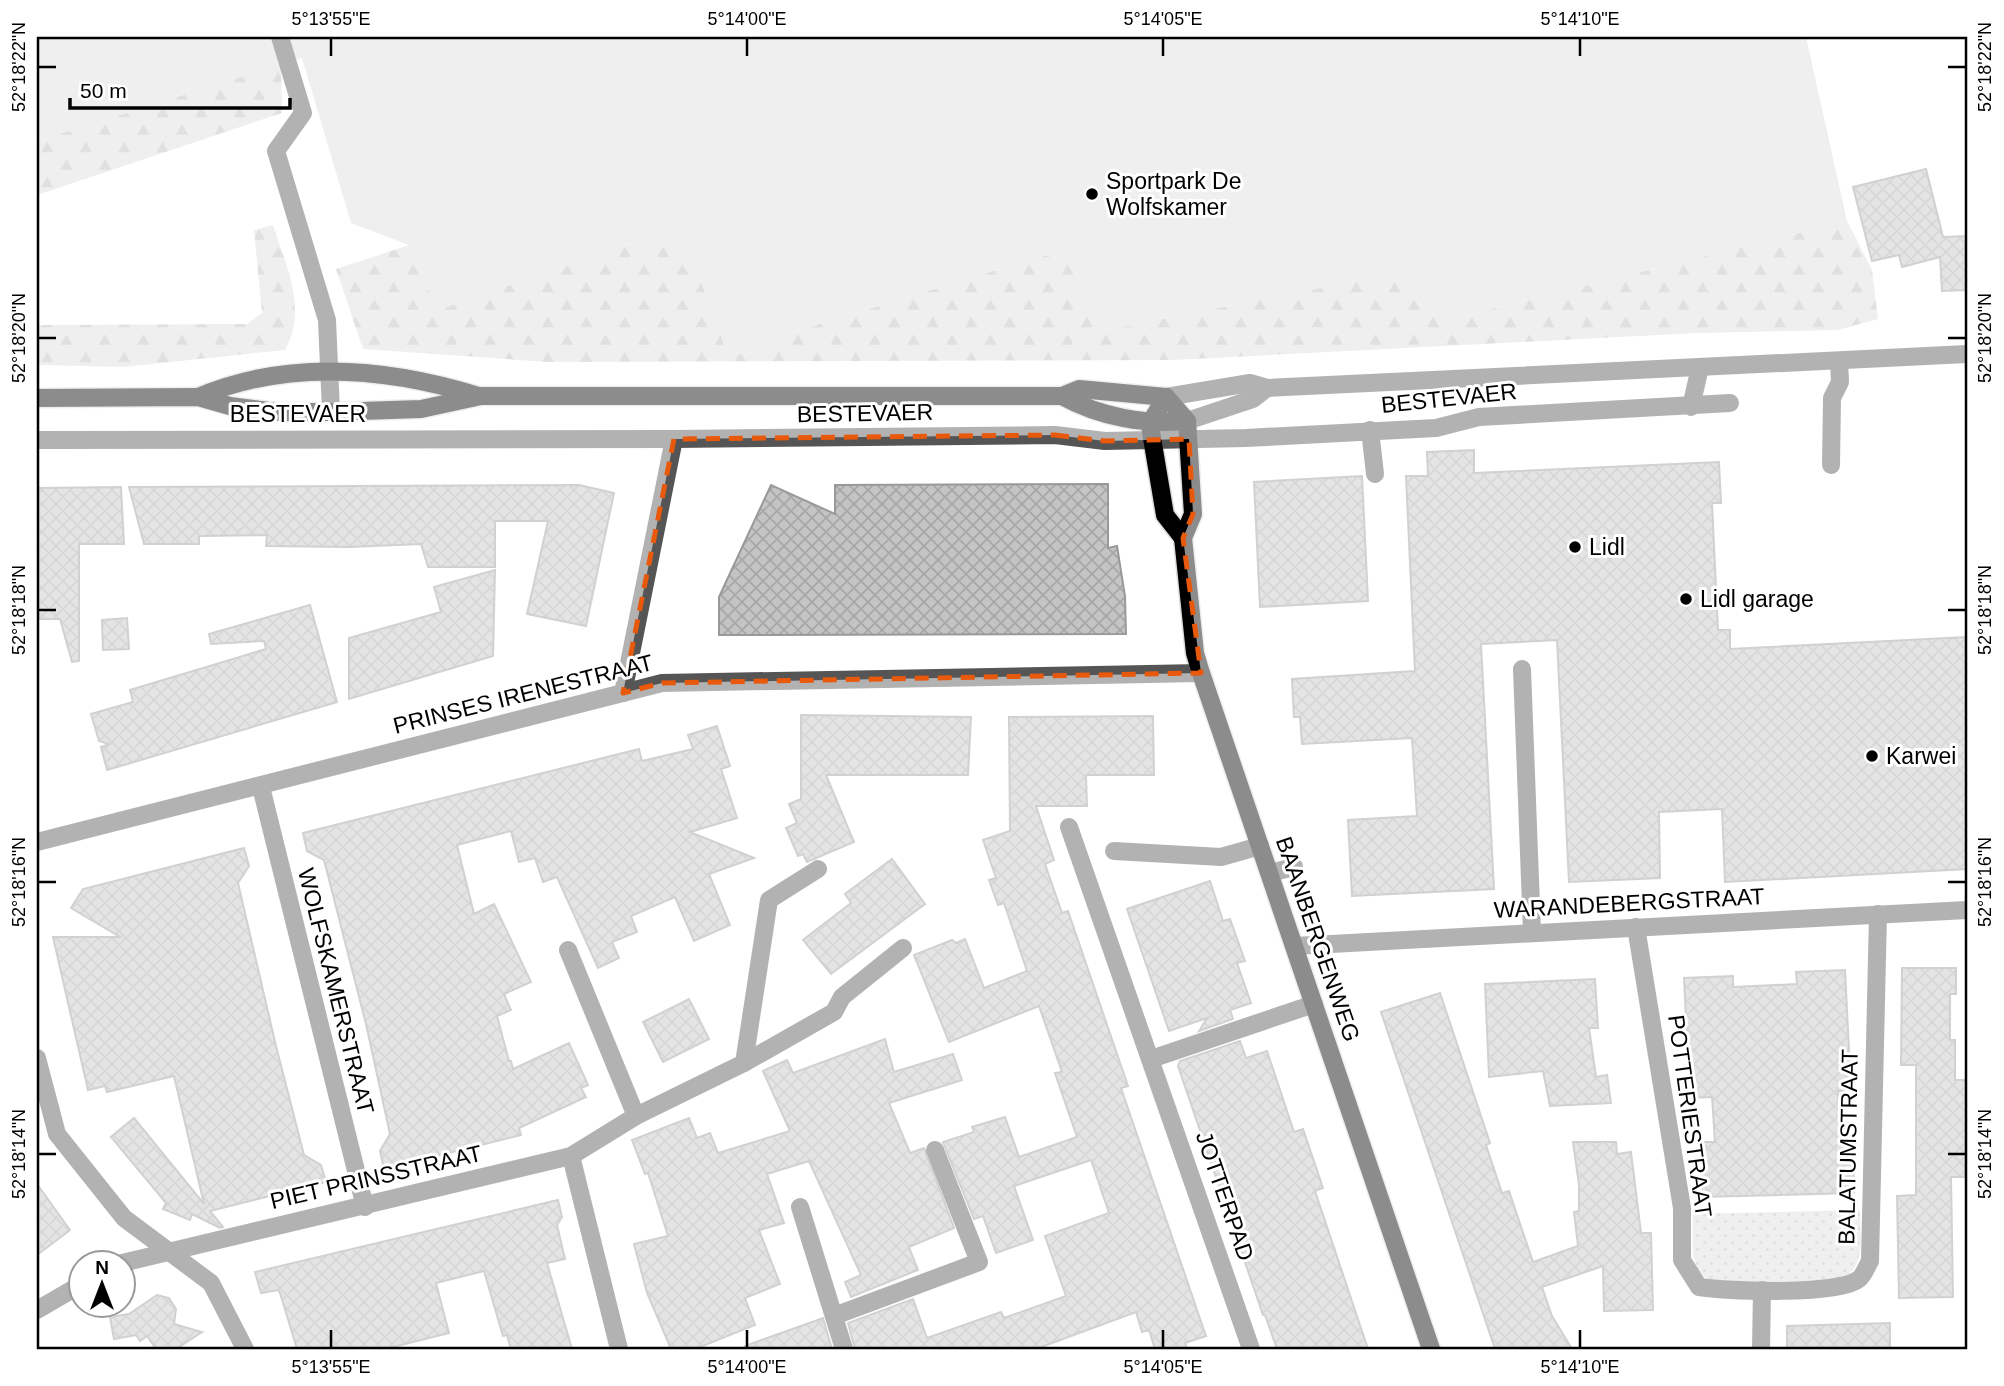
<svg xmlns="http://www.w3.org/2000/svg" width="2004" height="1386" font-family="Helvetica,sans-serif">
  <defs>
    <pattern id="grass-dots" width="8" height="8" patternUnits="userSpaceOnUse" patternTransform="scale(1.75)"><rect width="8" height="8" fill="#dcdcdc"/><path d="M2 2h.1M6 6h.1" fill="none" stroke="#bbb" stroke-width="1.8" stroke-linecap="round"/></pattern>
    <pattern id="forest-firs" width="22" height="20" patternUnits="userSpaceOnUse" patternTransform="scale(1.75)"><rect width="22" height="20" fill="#dcdcdc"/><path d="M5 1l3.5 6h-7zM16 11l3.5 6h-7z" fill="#bbb"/></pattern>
    <pattern id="building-cross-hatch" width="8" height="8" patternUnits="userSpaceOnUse" patternTransform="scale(1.75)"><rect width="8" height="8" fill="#c4c4c4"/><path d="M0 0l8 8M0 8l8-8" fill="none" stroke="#a7a7a7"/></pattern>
  </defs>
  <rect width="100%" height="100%" fill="#fff"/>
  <!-- grass -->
  <path fill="url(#grass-dots)" d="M 1860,1210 C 1860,1238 1867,1266 1840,1281 L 1718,1283 C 1686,1275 1693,1241 1693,1214 Z"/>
  <!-- forest -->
  <g fill="url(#forest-firs)">
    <polygon points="281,63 282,113 37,195 37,141"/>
    <polygon points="1847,221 1872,270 1878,319 1838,330 1696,333 1173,360 549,362 363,349 336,269 409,245 437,310 641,240 669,240 692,256 726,350 747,355 793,332 1045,255 1072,263 1087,305 1121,327 1401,272 1422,306 1446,320"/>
    <path d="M 273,225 C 286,265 308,309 285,350 L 124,367 L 37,365 L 37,325 L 247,324 L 262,313 L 254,230 Z"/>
  </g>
  <!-- pitch -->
  <polygon fill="#dcdcdc" points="37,37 1806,37 1847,221 1446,320 1422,306 1401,272 1121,327 1087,305 1072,263 1045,255 793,332 747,355 726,350 692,256 669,240 641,240 437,310 409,245 351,223 302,58 37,141"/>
  <!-- building -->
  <g fill="url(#building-cross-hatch)" stroke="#999" stroke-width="2">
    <polygon points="1926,169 1943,237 1967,236 1967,290 1942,291 1940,257 1902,267 1899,255 1872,261 1853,187"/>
    <polygon points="1474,450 1474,473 1719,462 1721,503 1712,503 1718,630 1730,630 1730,649 1967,637 1967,869 1725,882 1722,809 1659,812 1660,878 1569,882 1557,640 1481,644 1494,889 1352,896 1348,820 1417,816 1412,738 1302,744 1300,717 1294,717 1292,679 1415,671 1406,476 1428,476 1427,452"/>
    <polygon points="1362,476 1368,601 1260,607 1254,482"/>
    <polygon points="1108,484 1108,548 1117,546 1125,596 1126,634 719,635 719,597 771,485 835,514 835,485"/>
    <polygon points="579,485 614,493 586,626 527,614 548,521 495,521 495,567 428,567 421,544 349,547 266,546 267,535 199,536 199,544 144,544 129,487"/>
    <polygon points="121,487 124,544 79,544 79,661 72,662 60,619 37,619 37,488"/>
    <polygon points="495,570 493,656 349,699 349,638 441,612 434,587"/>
    <polygon points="310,605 337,702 107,770 101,747 109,744 99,741 91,714 133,702 130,690 266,649 264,641 211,644 209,634"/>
    <polygon points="127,618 129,649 103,650 102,620"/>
    <polygon points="801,715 971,717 968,775 826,775 854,842 807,862 803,854 798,856 786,828 797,823 789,804 801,799"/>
    <polygon points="1153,716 1154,775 1086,775 1087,806 1036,806 1054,860 1045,864 1062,913 1068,911 1128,1086 1121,1088 1206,1336 1185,1343 1187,1349 1155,1349 1149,1330 1142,1332 1136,1312 1036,1349 855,1349 848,1323 913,1299 927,1338 1001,1312 1004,1318 1066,1296 1045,1236 1109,1213 1091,1160 1014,1186 1033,1240 996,1253 983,1216 974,1219 943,1142 974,1132 972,1127 1005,1117 1019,1157 1077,1137 1055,1073 1062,1072 1039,1006 949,1042 914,955 952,940 956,943 965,939 984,988 1027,971 1004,903 998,905 989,880 996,878 983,840 1010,831 1009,717"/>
    <polygon points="717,726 730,766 721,769 737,818 690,832 754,858 709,874 730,925 694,941 675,897 631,916 637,932 612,942 619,958 598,968 557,877 543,882 535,858 519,862 511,831 457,845 474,914 494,904 531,982 504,994 511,1010 497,1016 509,1061 511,1061 513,1069 569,1043 588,1085 581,1088 586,1097 519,1128 521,1135 384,1169 380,1151 390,1134 366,1024 324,860 307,851 303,833 639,749 642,761 693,749 688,735"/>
    <polygon points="244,848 249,866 238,883 276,1046 304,1155 321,1165 326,1182 210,1211 223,1227 220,1228 192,1214 190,1220 163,1209 166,1203 111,1137 134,1118 204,1204 174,1076 107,1092 105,1086 88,1090 53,937 120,937 71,908 83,889"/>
    <polygon points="892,859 925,904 831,974 803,940 851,903 845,894"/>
    <polygon points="1210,881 1223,921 1230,919 1245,961 1237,963 1251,1003 1230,1010 1233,1019 1199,1031 1207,1018 1169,1031 1127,909"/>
    <polygon points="1902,968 1956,968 1956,994 1950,994 1950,1040 1955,1040 1955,1080 1967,1080 1967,1106 1965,1177 1951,1177 1953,1297 1899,1298 1897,1196 1916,1195 1916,1065 1901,1065"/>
    <polygon points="1845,970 1851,1090 1838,1091 1841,1139 1853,1139 1854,1193 1702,1197 1700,1142 1715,1142 1712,1097 1690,1098 1684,978 1733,976 1733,987 1797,984 1796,972"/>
    <polygon points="1595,979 1598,1028 1589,1028 1596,1077 1607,1075 1611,1103 1550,1106 1543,1071 1489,1077 1485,984"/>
    <polygon points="1440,993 1490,1143 1486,1145 1502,1193 1509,1191 1533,1262 1578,1246 1574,1212 1579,1211 1579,1185 1573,1142 1616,1142 1617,1154 1631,1152 1641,1233 1651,1233 1653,1310 1604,1311 1603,1266 1542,1287 1552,1316 1572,1349 1495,1349 1381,1012"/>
    <polygon points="689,999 709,1039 663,1062 643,1022"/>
    <polygon points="885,1039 894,1072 953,1054 962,1080 889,1103 910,1153 924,1148 954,1228 909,1247 918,1270 851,1297 845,1282 861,1275 809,1161 767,1174 784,1223 759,1230 780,1284 745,1298 755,1325 695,1349 671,1349 647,1293 634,1244 668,1236 648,1173 645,1174 632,1140 689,1118 697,1138 710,1133 718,1153 790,1131 763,1071 787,1060 793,1073"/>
    <polygon points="1240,1041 1246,1058 1267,1051 1294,1132 1303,1129 1323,1188 1315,1191 1368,1349 1277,1349 1265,1315 1263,1315 1178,1066 1180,1061"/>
    <polygon points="37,1184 70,1230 37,1255"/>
    <polygon points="558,1200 562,1217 557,1225 565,1259 547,1263 572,1349 511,1349 507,1335 503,1336 484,1271 436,1283 449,1333 385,1349 297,1349 280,1293 278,1290 261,1293 255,1272"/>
    <polygon points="157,1295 169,1298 176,1309 174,1324 202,1332 176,1349 156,1349 147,1336 140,1341 136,1335 114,1339 110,1317 129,1314"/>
    <polygon points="823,1318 832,1349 746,1349 745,1346"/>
    <polygon points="1890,1323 1890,1349 1787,1349 1787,1326"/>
  </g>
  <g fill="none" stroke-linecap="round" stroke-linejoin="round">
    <!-- major casing -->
    <g stroke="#dbdbdb" stroke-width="21">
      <g id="major">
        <path d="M 1062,396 C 1100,417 1145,425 1187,421"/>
        <path d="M 198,397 C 288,359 388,368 479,396"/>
        <polyline points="1166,397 1187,421 1193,514 1183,538 1195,653 1201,673 1431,1349"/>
        <polyline points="1166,397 1150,423 1151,432 1165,515 1183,538"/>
        <polyline points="37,398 198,397 230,406 277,412 331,412 421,409 481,396 1062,396 1079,389 1166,397"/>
      </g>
    </g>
    <!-- minor -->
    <g stroke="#555" stroke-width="18">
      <polyline points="280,37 303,113 276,151 327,320 331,412"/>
      <polyline points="1166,397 1250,383 1267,388 1967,354"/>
      <polyline points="1691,407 1700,367"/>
      <polyline points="1187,421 1253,399 1267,388"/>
      <polyline points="1370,430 1375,474"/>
      <polyline points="37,440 674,439 1055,435 1105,441 1246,438 1436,428 1479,417 1730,403"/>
      <polyline points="1831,465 1832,398 1840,382 1839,361"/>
      <polyline points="1522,669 1532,932"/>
      <polyline points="623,693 674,439"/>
      <polyline points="261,787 365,1207"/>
      <polyline points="1069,827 1251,1349"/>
      <polyline points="37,842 662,683 1201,673"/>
      <polyline points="1114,851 1221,857 1260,846"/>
      <polyline points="1270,873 1294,867"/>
      <path d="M 1636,927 L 1682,1208 L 1682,1260 L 1699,1287 C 1728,1291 1838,1296 1859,1279 C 1864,1275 1867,1266 1870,1261 L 1878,914"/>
      <polyline points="1294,946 1967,910"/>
      <polyline points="568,950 636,1116"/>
      <polyline points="37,1058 57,1134 124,1218 211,1283 245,1349"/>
      <polyline points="1151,1059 1314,1004"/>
      <polyline points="744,1063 834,1012 842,997 903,948"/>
      <polyline points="571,1156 619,1349"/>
      <polyline points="800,1207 844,1349"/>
      <polyline points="118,1264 571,1156 636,1116 744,1063 769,900 818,869"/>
      <polyline points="37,1310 80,1285"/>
      <polyline points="834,1316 979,1262 935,1150"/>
      <polyline points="1761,1349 1762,1290"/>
    </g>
    <!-- major -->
    <use href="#major" stroke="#000" stroke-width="18"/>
  </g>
  <!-- marked area -->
  <path d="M0 0H2004V1386H0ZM 1055,435 L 1105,441 L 1189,439 L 1193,514 L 1183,538 L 1201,673 L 662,683 L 623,693 L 674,439 Z" fill="#fff" fill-opacity=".55" fill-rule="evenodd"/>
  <path fill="none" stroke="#e8590c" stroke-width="5" stroke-dasharray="14 9" stroke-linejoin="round" d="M 1055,435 L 1105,441 L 1189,439 L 1193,514 L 1183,538 L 1201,673 L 662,683 L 623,693 L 674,439 Z"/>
  <!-- ticks -->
  <path fill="none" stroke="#000" stroke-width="2.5" d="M 331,38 L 331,56M 747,38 L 747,56M 1163,38 L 1163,56M 1580,38 L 1580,56M 38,67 L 56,67M 1948,67 L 1966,67M 38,338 L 56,338M 1948,338 L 1966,338M 38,610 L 56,610M 1948,610 L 1966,610M 38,882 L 56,882M 1948,882 L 1966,882M 38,1154 L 56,1154M 1948,1154 L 1966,1154M 331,1330 L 331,1348M 747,1330 L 747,1348M 1163,1330 L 1163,1348M 1580,1330 L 1580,1348"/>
  <!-- markers -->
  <g fill="#000" stroke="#fff" stroke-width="2.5">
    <circle cx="1092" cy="194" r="7"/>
    <circle cx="1575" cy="547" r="7"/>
    <circle cx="1686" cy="599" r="7"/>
    <circle cx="1872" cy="756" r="7"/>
  </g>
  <g text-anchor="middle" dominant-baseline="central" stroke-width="6" stroke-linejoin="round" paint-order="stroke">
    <!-- poi labels -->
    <g font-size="23" fill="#000" stroke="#fff" text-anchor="start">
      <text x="1106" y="181">Sportpark De<tspan x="1106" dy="26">Wolfskamer</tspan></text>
      <text x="1589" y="547">Lidl</text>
      <text x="1700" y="599">Lidl garage</text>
      <text x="1886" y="756">Karwei</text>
    </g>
    <!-- street labels -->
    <g font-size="23" fill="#000" stroke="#fff">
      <text transform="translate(1449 398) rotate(-6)">BESTEVAER</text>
      <text transform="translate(865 413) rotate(-1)">BESTEVAER</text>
      <text x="298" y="414">BESTEVAER</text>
      <text transform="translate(523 694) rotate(-14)">PRINSES IRENESTRAAT</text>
      <text transform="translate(1629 903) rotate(-3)">WARANDEBERGSTRAAT</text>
      <text transform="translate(1318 939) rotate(71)">BAANBERGENWEG</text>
      <text transform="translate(336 991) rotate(76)">WOLFSKAMERSTRAAT</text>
      <text transform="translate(1690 1116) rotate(82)">POTTERIESTRAAT</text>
      <text transform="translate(1848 1147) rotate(-89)">BALATUMSTRAAT</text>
      <text transform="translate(376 1177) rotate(-13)">PIET PRINSSTRAAT</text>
      <text transform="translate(1225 1196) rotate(71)">JOTTERPAD</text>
    </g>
  </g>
  <!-- border -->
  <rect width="2004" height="1386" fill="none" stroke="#ffffff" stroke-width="77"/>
  <!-- north arrow -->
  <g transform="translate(102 1284)"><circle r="33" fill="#ffffff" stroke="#999999" stroke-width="2"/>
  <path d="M0-5L12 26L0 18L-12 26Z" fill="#000000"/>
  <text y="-10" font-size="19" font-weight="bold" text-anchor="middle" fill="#000000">N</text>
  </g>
  <!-- scale -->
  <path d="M70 98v10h220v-10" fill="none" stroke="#000000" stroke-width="3.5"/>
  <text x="80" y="98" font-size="21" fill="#000000" stroke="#ffffff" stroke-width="5" paint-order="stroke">50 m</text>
  <rect x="38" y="38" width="1928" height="1310" fill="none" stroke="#000" stroke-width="2.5"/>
  <g font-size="18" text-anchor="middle" fill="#000">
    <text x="331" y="25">5°13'55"E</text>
    <text x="747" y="25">5°14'00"E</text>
    <text x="1163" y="25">5°14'05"E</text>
    <text x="1580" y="25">5°14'10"E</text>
    <text transform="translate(19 67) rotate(-90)" y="6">52°18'22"N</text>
    <text transform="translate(1985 67) rotate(-90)" y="6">52°18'22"N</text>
    <text transform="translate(19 338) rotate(-90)" y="6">52°18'20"N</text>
    <text transform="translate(1985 338) rotate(-90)" y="6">52°18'20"N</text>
    <text transform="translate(19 610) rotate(-90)" y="6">52°18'18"N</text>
    <text transform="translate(1985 610) rotate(-90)" y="6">52°18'18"N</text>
    <text transform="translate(19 882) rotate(-90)" y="6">52°18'16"N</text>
    <text transform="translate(1985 882) rotate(-90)" y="6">52°18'16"N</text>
    <text transform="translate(19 1154) rotate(-90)" y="6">52°18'14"N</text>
    <text transform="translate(1985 1154) rotate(-90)" y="6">52°18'14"N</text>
    <text x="331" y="1373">5°13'55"E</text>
    <text x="747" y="1373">5°14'00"E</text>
    <text x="1163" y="1373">5°14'05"E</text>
    <text x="1580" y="1373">5°14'10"E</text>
  </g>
</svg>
